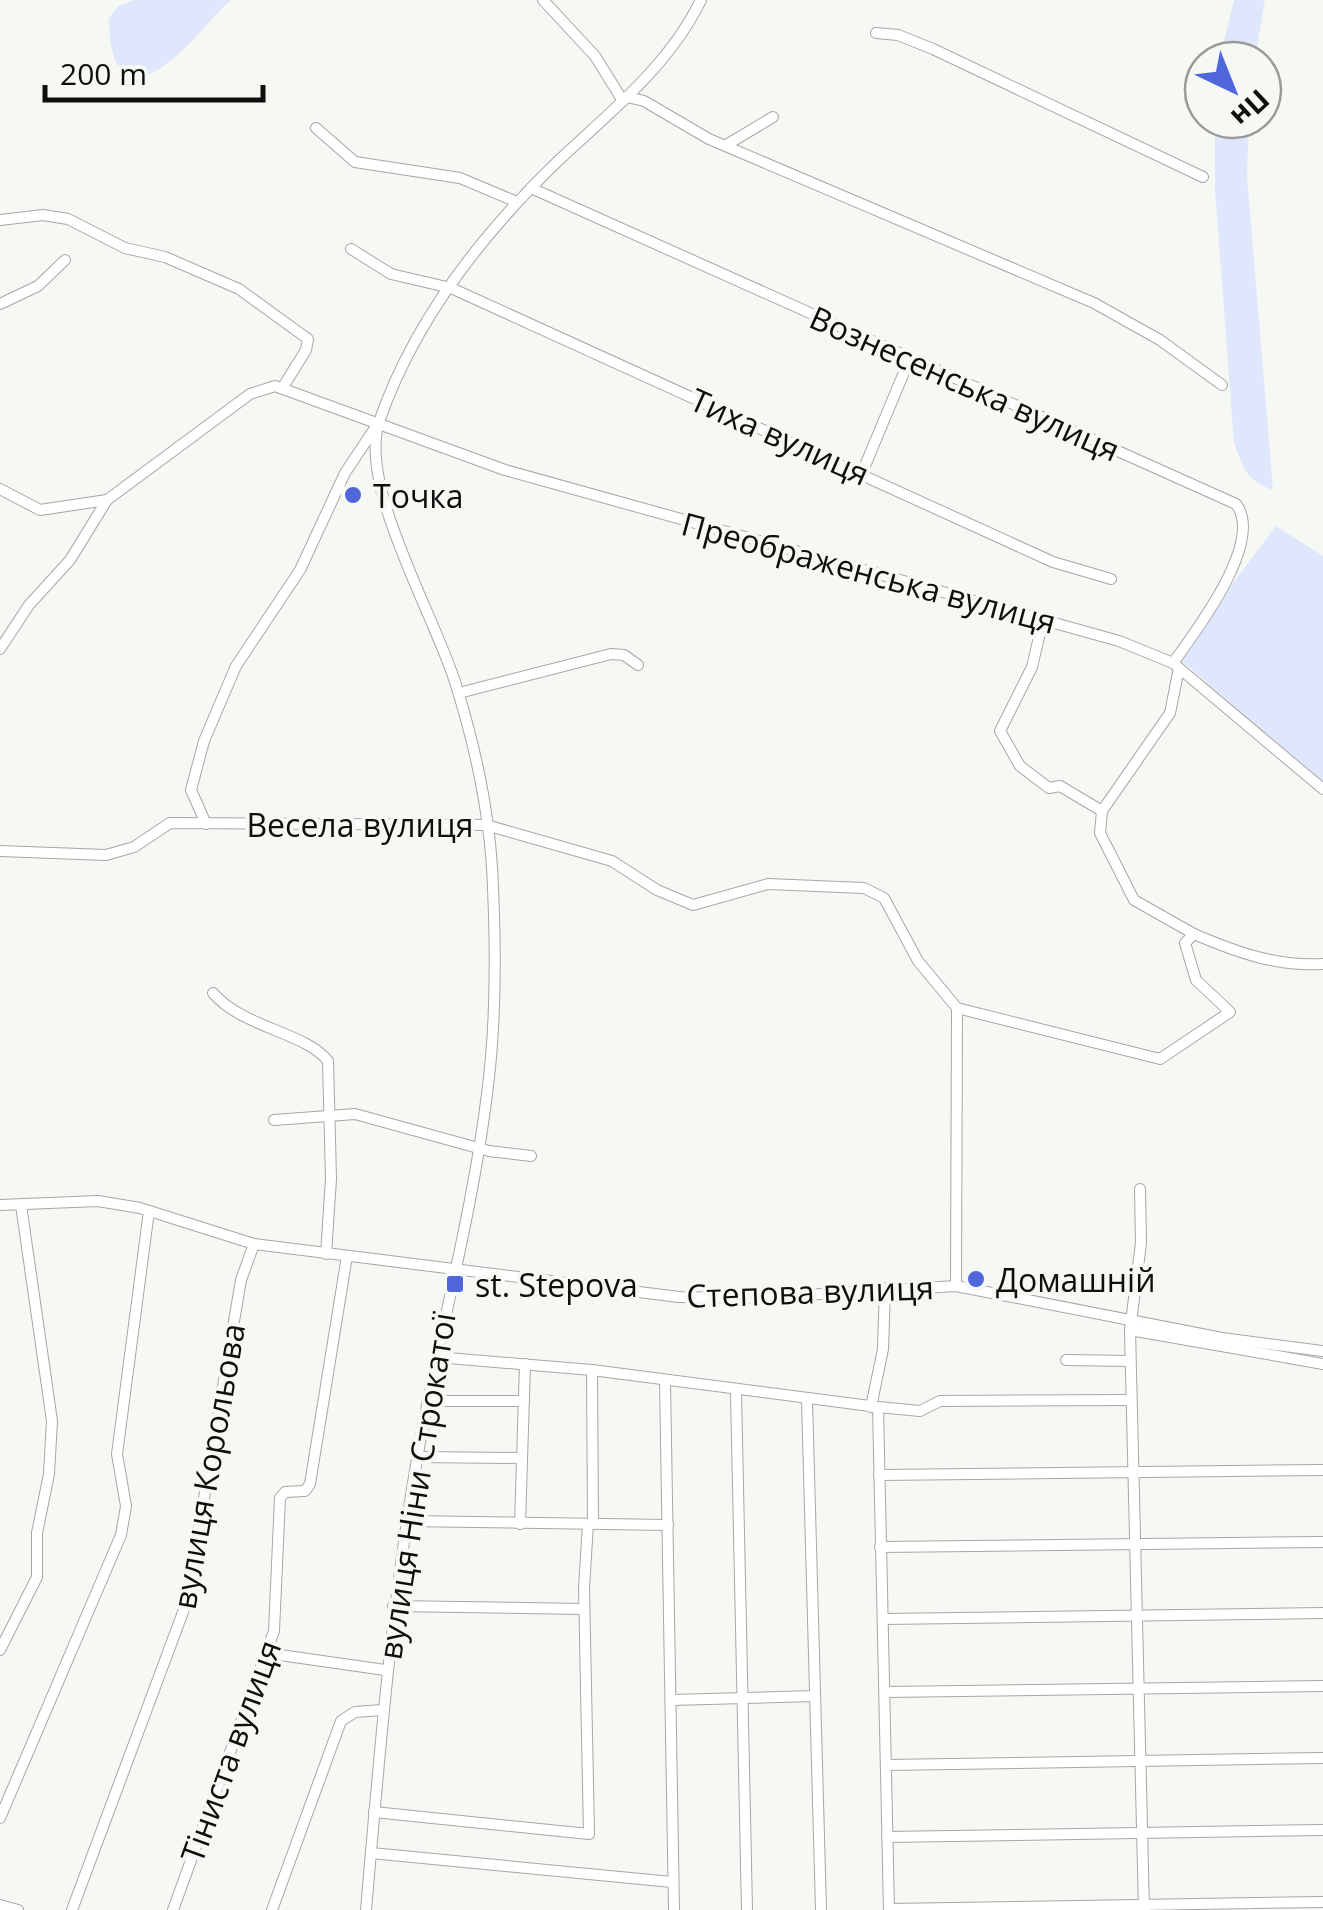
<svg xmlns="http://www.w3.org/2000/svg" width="1323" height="1910" font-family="'Open Sans',sans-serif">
  <rect width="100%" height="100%" fill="#f6f8f4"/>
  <!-- green -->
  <g fill="#e0e7fc">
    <path d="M 134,0 L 231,0 C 210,16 149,106 119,67 C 111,57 110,34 108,20 L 118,6 Z"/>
    <polygon points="1234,0 1265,0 1255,60 1219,60"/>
    <path d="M 1215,120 L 1249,120 L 1247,175 L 1273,490 C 1247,481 1243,468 1234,443 L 1215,190 Z"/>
    <polygon points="1276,526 1323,556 1323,783 1177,657"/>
  </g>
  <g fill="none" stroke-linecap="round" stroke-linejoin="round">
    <!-- minor casing -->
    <g stroke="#a7a8a5" stroke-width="12">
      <g id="minor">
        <polyline points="543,0 595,56 623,101"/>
        <polyline points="876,33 898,35 933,49 1203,177"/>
        <polyline points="627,97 644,101 709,139 1094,303 1160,340 1222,385"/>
        <polyline points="316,128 355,162 460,178 517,202"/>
        <polyline points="728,144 773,117"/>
        <path d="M 531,188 L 1236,504 C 1265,542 1195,632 1173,663"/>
        <polyline points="0,220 43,215 68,219 125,248 165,257 239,289 308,339 306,350 283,387"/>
        <polyline points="351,249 391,274 451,288 1053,562 1111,579"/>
        <polyline points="0,304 38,286 65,260"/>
        <polyline points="862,473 910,358"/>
        <polyline points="0,489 40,510 107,500"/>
        <polyline points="1043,620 1032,667 1000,731 1020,766 1049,788 1060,786 1102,811"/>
        <polyline points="0,649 29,605 70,560 107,500 250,394 275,386 505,470 1119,641 1173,663 1323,789"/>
        <polyline points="1179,668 1170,713 1102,811 1100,833 1134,900 1194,934"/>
        <polyline points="459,693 611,654 624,655 638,665"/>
        <polyline points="206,824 191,790 204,741 236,666 300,570 345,473 377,425"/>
        <path d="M 0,851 L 106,855 L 134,847 L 170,823 L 486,825 L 612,861 L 657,890 L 693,905 L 768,884 L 864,888 L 884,898 L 918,961 L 957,1008 L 1160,1059 L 1230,1012 L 1196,980 L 1185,943 L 1194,934 C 1236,952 1277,967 1323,964"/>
        <path d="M 213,993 C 243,1028 305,1032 328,1061 L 331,1179 L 326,1254"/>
        <polyline points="274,1120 355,1114 489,1151 531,1156"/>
        <polyline points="1140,1189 1141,1243 1130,1330 1144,1910"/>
        <polyline points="0,1205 98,1201 140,1208 254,1244 679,1297 755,1298 956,1286 1222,1338 1323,1351"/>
        <polyline points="956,1286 957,1008"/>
        <polyline points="1130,1330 1323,1364"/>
        <polyline points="436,1357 592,1370 878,1407 889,1910"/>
        <polyline points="1066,1360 1130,1361"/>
        <polyline points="592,1370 593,1524"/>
        <polyline points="665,1382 674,1910"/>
        <polyline points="736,1392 747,1910"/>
        <polyline points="807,1400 821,1910"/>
        <polyline points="427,1401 524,1401"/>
        <polyline points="871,1407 883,1349 885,1288"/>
        <polyline points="878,1407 920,1411 940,1401 1131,1400"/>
        <polyline points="417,1457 522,1458"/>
        <polyline points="879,1475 1323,1470"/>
        <polyline points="406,1521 668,1525"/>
        <polyline points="520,1524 525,1364"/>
        <polyline points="880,1547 1323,1542"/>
        <polyline points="393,1606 584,1609"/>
        <polyline points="883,1619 1323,1613"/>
        <polyline points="0,1650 37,1577 37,1533 49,1474 52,1421 21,1205"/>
        <polyline points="266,1653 385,1670"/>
        <polyline points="885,1692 1323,1686"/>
        <polyline points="671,1700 814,1696"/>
        <polyline points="886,1765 1323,1758"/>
        <polyline points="374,1812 589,1834 584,1588 588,1524"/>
        <polyline points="0,1818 121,1535 126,1506 117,1454 149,1211"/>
        <polyline points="887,1837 1323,1830"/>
        <polyline points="371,1853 672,1882"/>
        <polyline points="0,1905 18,1910"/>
        <polyline points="889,1909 1323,1902"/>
        <polyline points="72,1910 186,1604 241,1280 254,1244"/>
        <polyline points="173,1910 274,1631 280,1498 285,1492 305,1491 310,1484 347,1256"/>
        <polyline points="272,1910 341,1721 355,1712 382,1710"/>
        <path d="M 366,1910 C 379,1759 391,1609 417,1459 C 438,1337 472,1217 487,1094 C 496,1027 496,956 493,888 C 491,821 476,749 456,685 C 436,618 358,487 379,422 C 414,320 482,234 558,161 C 610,112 669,66 701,0"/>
      </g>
    </g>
    <!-- minor -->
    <use href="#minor" stroke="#fff" stroke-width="10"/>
  </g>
  <!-- markers -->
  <g fill="#5067dc" stroke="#f6f8f4" stroke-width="4">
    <circle cx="353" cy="495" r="10"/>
    <circle cx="976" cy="1279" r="10"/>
    <rect x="445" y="1274" width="20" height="20" rx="5"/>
  </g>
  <g text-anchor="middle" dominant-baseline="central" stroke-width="8" stroke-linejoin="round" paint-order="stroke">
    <!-- street labels -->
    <g font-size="32" fill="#0e0f0d" stroke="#f6f8f4">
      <text transform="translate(965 383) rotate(24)">Вознесенська вулиця</text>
      <text transform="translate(780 436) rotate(24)">Тиха вулиця</text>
      <text transform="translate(869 572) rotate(15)">Преображенська вулиця</text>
      <text x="360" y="824">Весела вулиця</text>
      <text transform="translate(810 1291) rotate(-2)">Степова вулиця</text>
      <text transform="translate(208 1466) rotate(-80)">вулиця Корольова</text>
      <text transform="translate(416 1486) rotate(-81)">вулиця Ніни Строкатої</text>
      <text transform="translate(230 1751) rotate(-70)">Тіниста вулиця</text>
    </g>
    <!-- poi labels -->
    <g font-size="32" fill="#0e0f0d" stroke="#f6f8f4" text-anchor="start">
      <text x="373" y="495">Точка</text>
      <text x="996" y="1279">Домашній</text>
      <text x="475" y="1284">st. Stepova</text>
    </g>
  </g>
  <!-- north arrow -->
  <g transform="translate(1233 90) rotate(137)"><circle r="48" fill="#f6f8f4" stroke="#999b98" stroke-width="2.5"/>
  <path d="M0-8L18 38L0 25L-18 38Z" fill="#5067dc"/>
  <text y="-15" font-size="28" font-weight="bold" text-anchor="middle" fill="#0e0f0d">Пн</text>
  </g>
  <!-- scale -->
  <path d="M45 85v15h218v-15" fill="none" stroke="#0e0f0d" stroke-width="5"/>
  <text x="60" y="85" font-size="30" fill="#0e0f0d" stroke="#f6f8f4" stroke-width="8" paint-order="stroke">200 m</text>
</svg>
